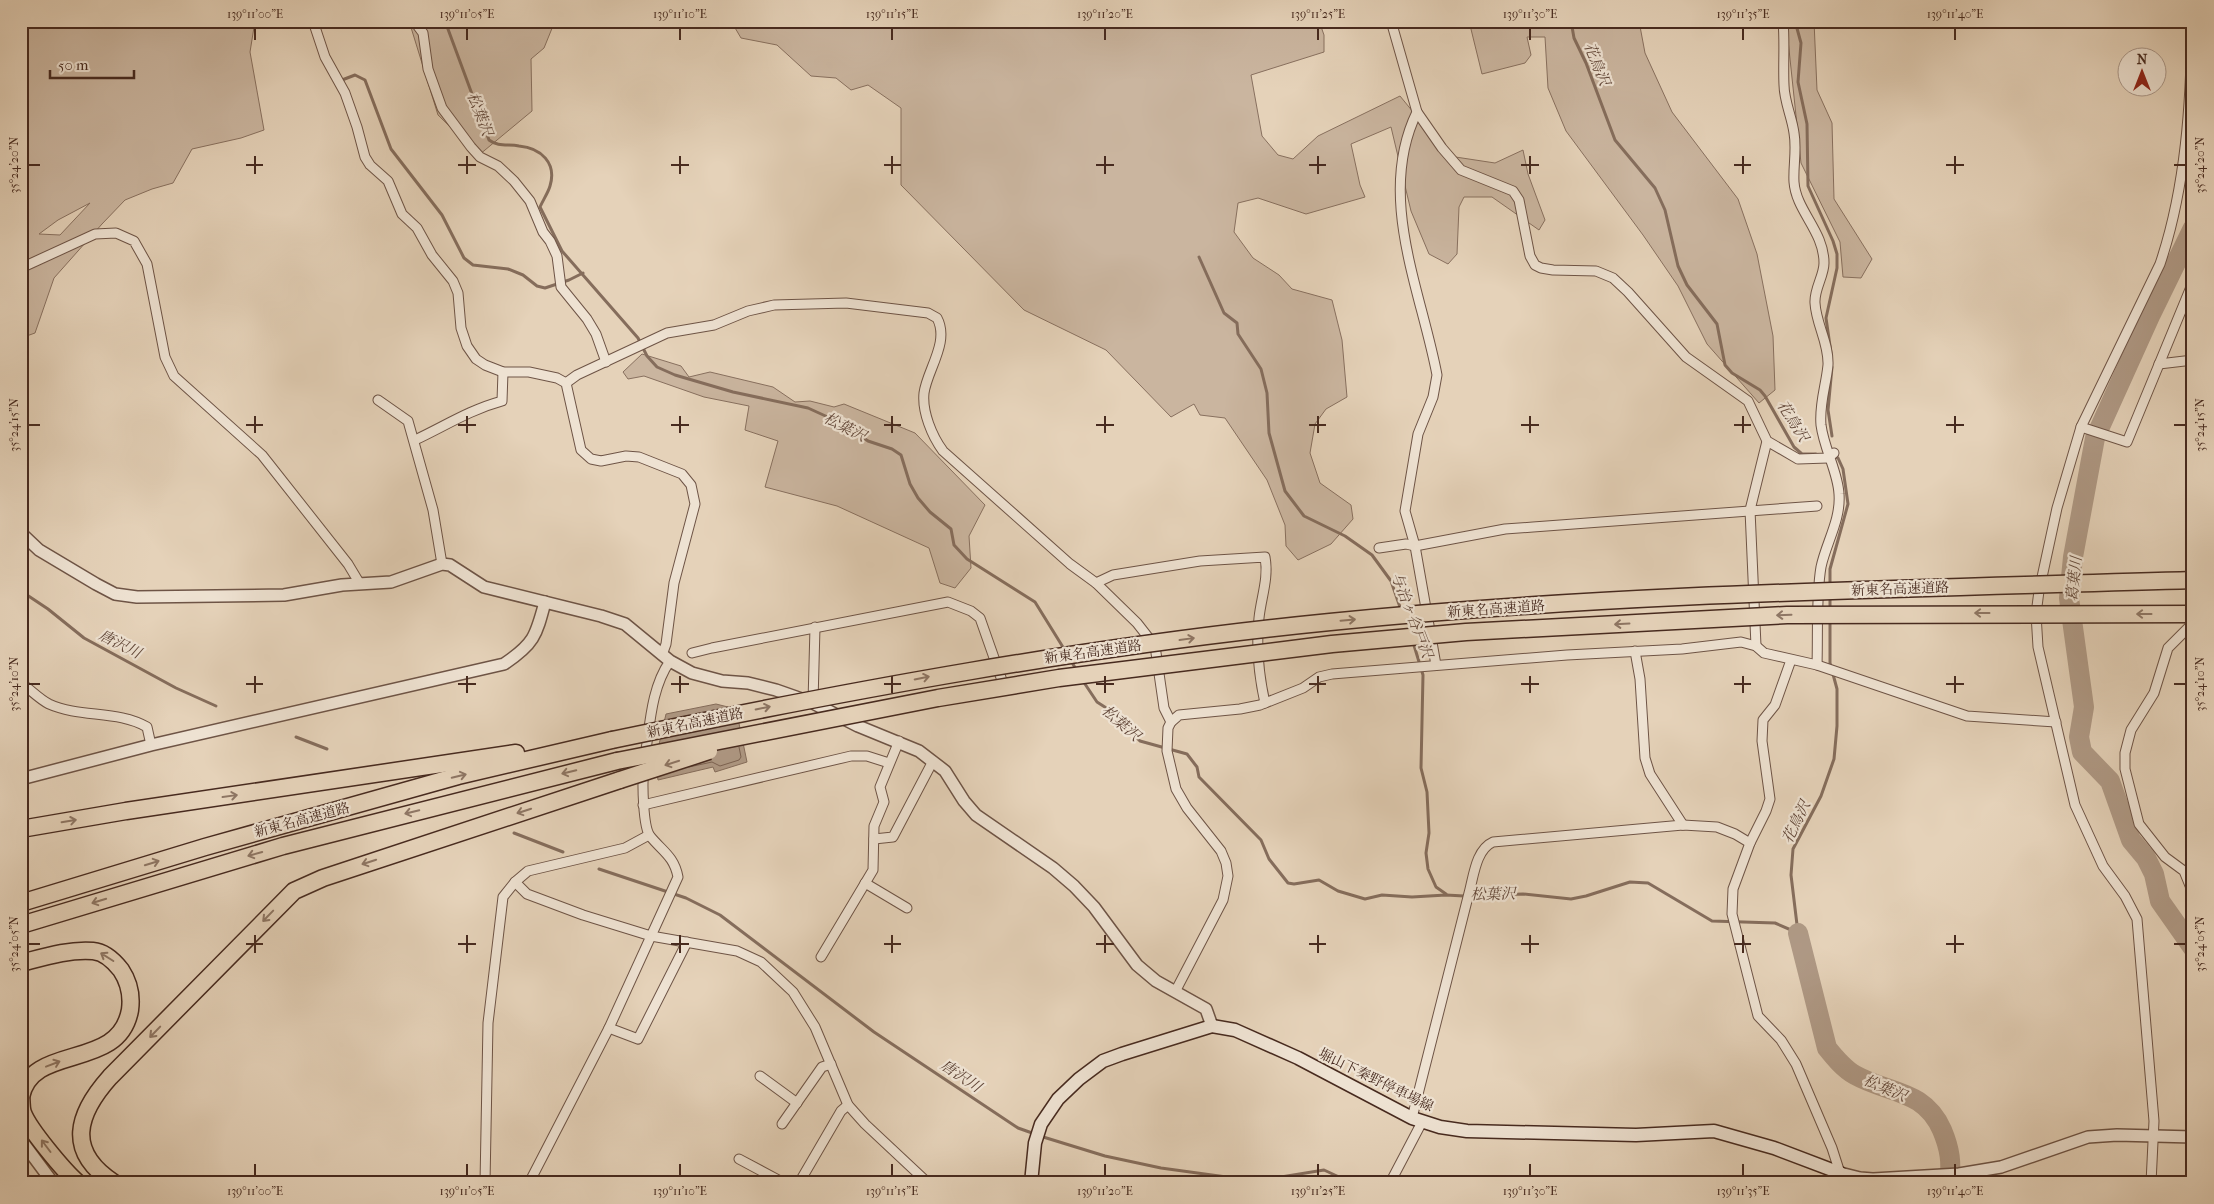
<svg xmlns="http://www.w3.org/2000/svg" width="2214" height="1204" font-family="'IM FELL French Canon','Noto Serif JP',serif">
  <rect width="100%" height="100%" fill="#e5d2b9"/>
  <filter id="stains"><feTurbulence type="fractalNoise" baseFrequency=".004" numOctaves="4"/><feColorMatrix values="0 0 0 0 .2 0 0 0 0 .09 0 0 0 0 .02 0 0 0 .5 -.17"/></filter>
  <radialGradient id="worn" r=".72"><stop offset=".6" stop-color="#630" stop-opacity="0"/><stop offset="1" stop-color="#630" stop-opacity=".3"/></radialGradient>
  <!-- green -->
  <g fill="#cab59f" stroke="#88705f" fill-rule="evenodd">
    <path d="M 21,21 L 255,21 L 250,52 L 264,130 L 241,138 L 192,149 L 173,183 L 152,189 L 125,200 L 102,224 L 54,278 L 35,333 L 21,338 ZM 90,203 L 60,235 L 39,234 L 58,220 Z"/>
    <polygon points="409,21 555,21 544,48 531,59 532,111 479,155 438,115"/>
    <polygon points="731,21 1319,21 1324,35 1324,52 1251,75 1262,136 1278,155 1293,159 1318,136 1400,96 1449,156 1495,163 1523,150 1528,174 1545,220 1539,230 1492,197 1464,197 1459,207 1457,254 1448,264 1429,254 1411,211 1391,127 1351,144 1360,185 1365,197 1306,214 1258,198 1238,203 1234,232 1253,258 1279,275 1292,289 1332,300 1342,340 1347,397 1326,409 1315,424 1310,453 1320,483 1351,505 1353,519 1331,544 1298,560 1286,546 1285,525 1267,480 1225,418 1200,415 1194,404 1171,417 1106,350 1024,310 901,185 901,108 868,85 851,90 836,78 811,76 777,45 741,38"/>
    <polygon points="1469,21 1639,21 1645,53 1672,112 1738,199 1757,254 1773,336 1775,390 1759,403 1707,344 1678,286 1643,235 1566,131 1548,88 1545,37 1527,37 1531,55 1525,63 1482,74"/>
    <polygon points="1786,21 1814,21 1817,90 1832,123 1834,199 1872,259 1861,278 1843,277 1840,242 1801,163"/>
    <polygon points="642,354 681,366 689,377 710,372 773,387 795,402 810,401 834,407 844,404 915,433 985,505 969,536 971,568 955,588 940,583 929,548 837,506 765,487 778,441 745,430 749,406 704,397 644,376 628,379 623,372"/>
  </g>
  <!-- water -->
  <polygon fill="#af9985" stroke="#856d5c" points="716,704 736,709 747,762 715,772 713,767 658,780 655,762 666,714"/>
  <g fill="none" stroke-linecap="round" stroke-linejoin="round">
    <!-- shore -->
    <polyline stroke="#7b6252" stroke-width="1" points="689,767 712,762 720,766 739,760 741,757 739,747"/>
    <!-- stream -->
    <g stroke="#856d5c" stroke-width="3">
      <path d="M 445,21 L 489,140 C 498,147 508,144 519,146 C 541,148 557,163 550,186 C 548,193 543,200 540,207 L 562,251 L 638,338 L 647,356 L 657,367 L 675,375 L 733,392 L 808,408 L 843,424 L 868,441 L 892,449 L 901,455 L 910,484 L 918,498 L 930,512 L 951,529 L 954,545 L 967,559 L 1035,602 L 1066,652"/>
      <polyline points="1571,21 1574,38 1586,63 1615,140 1655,188 1665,210 1678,266 1687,285 1717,324 1725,365 1732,373 1760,390 1765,396 1794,447 1802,454 1816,454"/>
      <polyline points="1795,21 1801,43 1798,82 1807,124 1808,186 1833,241 1837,254 1837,268 1826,318 1831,353"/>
      <polyline points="342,80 355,75 365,80 391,149 442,215 464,258 473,265 508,269 523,275 537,286 545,288 569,280 583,273"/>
      <polyline points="1199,257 1224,313 1237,323 1238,334 1261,369 1267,393 1269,433 1285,491 1304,516 1345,536 1372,555 1391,581 1401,610"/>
      <polyline points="1832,367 1828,410 1832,436"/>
      <polyline points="1830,586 1830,569 1848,504 1843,469 1838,458 1832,456"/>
      <polyline points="21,591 48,609 84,638 176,688 216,706"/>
      <polyline points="1830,595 1830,609"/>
      <polyline points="1413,642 1423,675 1421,768 1427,792 1429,833 1426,853 1428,869 1436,887 1446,894"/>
      <polyline points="1070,659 1077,671"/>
      <polyline points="1083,681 1097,702 1111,711 1140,741 1187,754 1197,767 1199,777 1261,840 1269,859 1288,883 1294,884 1319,880 1338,891 1365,899 1382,895 1412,897 1446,895 1464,896 1523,894 1571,899 1586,896 1630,882 1648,883 1712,921 1775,923 1798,933"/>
      <polyline points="296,737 327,749"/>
      <polyline points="514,833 563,852"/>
      <polyline points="599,869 686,898 720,915 874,1032 1018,1128 1035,1134"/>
      <polyline points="1798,933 1791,875 1793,849 1821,796 1834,759 1837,726 1837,689 1830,663 1830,620"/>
      <polyline points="1040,1136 1105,1156 1161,1168 1241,1179 1268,1179 1324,1170 1352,1183"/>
    </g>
    <!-- river -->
    <g stroke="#af9985" stroke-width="20">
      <polyline points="2193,228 2151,314 2095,438 2073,557 2069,598 2084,707 2079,737 2082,752 2110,781 2131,840 2146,858 2154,874 2160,901 2193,948"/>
      <path d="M 1798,933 L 1827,1048 C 1835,1058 1844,1069 1855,1075 C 1889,1094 1924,1089 1942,1130 C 1950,1149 1952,1163 1949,1183"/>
    </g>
    <!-- minor casing -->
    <g stroke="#6e5446" stroke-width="11">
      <g id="minor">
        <polyline points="313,21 325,57 345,93 357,127 365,157 370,165 388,181 402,214 417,228 432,255 453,281 458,293 461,328 467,346 476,359 485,365 503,372 529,372 557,378 566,383 581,450 591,459 601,461 626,456 639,457 682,474 691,485 695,504 674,583 666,644 662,655"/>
        <polyline points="414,21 423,33 428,69 442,108 471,147 480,157 498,166 514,181 530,201 543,232 550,241 557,256 561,287 587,319 596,334 606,362"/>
        <polyline points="1391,21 1417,112 1442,148 1461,170 1513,191 1519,200 1530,256 1535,265 1541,268 1553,270 1596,271 1613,278 1628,292 1686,357 1748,401 1767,441 1798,459 1828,458 1834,453"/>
        <path d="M 1783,21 C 1785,43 1783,64 1784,85 C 1784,101 1792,117 1794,133 C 1797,150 1793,166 1794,182 C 1796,211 1824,231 1824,263 C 1824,276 1814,289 1815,303 C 1816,324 1829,343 1828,365 C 1826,386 1819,404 1821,425 C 1824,449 1838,472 1839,494 C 1841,520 1826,543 1821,567 C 1816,596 1818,635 1817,665"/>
        <path d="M 1417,112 C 1376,196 1421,290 1437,375 L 1433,397 L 1418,434 L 1405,511 L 1415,546 L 1436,665"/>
        <polyline points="21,268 95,234 116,233 134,241 147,264 165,357 174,376 262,455 348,564 360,584"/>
        <polyline points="2159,364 2193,360"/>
        <path d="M 566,383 L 577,375 L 667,333 L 714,325 L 748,311 L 774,305 L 846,303 L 928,313 L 937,318 C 950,342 927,370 924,393 C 922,412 932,436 943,451 L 1070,564 L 1096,583 L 1137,623 L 1155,646 L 1164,708 L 1171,722"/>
        <polyline points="378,400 408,421 433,510 442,564"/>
        <polyline points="2081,427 2127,442 2193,282"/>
        <path d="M 415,440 C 445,426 469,410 502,401 L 503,372"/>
        <polyline points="1379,548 1406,544 1415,546 1505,529 1533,527 1817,506"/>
        <path d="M 1096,583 L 1113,575 L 1200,561 L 1265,557 C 1269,578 1261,598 1259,618 C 1256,646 1259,676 1265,703"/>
        <polyline points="2193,623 2168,648 2154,693 2131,730 2125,753 2125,769 2139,824 2165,857 2184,871 2193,893"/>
        <polyline points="1756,646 1750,510 1767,441"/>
        <polyline points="1635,651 1640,679 1645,758 1650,774 1683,825"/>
        <polyline points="692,653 712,648 948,602 971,611 980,618 1005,689"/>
        <polyline points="1791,660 1775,705 1763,720 1762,741 1770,799 1766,811 1750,843 1733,889 1732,914 1758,1016 1781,1040 1796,1064 1832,1148 1840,1173"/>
        <path d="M 21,683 C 30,689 39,699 49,704 C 80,718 118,710 147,727 L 151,745"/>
        <polyline points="813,702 815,627"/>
        <path d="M 645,757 C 650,725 651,688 670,661"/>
        <polyline points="643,805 851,756 867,756 889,763"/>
        <polyline points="874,839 893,837 933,761"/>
        <polyline points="515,882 527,894 583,915 651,936 737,951 761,962 793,992 815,1027 848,1105 865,1124 928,1183"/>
        <polyline points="865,883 907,908"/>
        <polyline points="821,957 873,870 874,826 884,802 880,787 899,741"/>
        <polyline points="1175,992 1223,900 1228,876 1226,863 1221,851 1187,808 1176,789 1167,751 1168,728 1171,722 1179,715 1240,709 1260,705 1303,688 1319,677 1332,674 1567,655 1682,649 1741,642 1756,646 1764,653 1817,665 1967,716 2056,722"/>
        <polyline points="609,1028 638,1039 687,942"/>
        <polyline points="760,1076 797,1103"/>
        <path d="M 1412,1118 L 1470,889 C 1474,873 1477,849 1493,842 L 1683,825 L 1717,827 L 1735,834 L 1750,843"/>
        <polyline points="782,1124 822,1067 831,1064"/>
        <polyline points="739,1159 784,1183"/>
        <polyline points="485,1183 488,1023 503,897 515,882 528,871 625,848 649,835"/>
        <path d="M 529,1183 L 609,1028 L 678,877 C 674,856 662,851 650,836 C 643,827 642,782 644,770"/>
        <polyline points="799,1183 841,1111 848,1105"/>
        <polyline points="1390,1183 1422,1122"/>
        <path d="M 2151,1183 L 2154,1121 L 2137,919 L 2125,896 L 2103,866 L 2075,805 L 2038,647 L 2036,614 L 2039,591 L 2057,508 L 2081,427 L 2160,264 C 2186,187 2191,103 2192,21"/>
      </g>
    </g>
    <!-- tertiary casing -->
    <g stroke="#6e5446" stroke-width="14">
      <g id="tertiary">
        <polyline points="21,533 39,550 96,584 115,594 137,597 284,595 342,585 391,582 442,564 450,565 484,587 601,616 625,624 670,661 692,673 722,681 748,683 776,690 813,703 858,726 919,751 945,771 964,801 976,815 1053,868 1074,886 1094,907 1137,965 1156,981 1206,1009 1212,1026"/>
        <path d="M 21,779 L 151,745 L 504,664 C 534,644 536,636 545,602"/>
        <polyline points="21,1140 53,1183"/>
        <polyline points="1840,1173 1860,1178 1873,1179 1959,1174 2001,1167 2088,1137 2117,1135 2193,1137"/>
      </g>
    </g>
    <!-- secondary casing -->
    <g stroke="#472a1f" stroke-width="15">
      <polyline id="secondary" points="1031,1183 1035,1143 1041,1124 1058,1099 1079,1079 1103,1061 1122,1054 1212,1026 1235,1030 1298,1058 1412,1118 1440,1127 1467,1131 1636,1135 1714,1131 1774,1148 1840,1173 1841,1183"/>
    </g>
    <!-- motorway casing -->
    <g stroke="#472a1f" stroke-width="19">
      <g id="motorway">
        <polyline points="21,829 126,811 516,753"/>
        <polyline points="21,903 205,847 458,776 612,740"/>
        <polyline points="21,925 283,846 617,761"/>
        <path d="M 21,963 C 44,957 69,949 93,951 C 104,952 114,961 121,970 C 129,982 132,995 130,1010 C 119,1072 32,1042 21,1097"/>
        <path d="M 21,1097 C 22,1102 21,1108 23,1113 C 29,1129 64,1171 78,1183"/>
        <path d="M 114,1183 C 65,1151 77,1114 110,1077 L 294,891 L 323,878 L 620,780"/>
      </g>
    </g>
    <!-- minor -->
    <use href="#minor" stroke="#eee2d2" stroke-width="9"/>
    <!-- tertiary -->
    <use href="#tertiary" stroke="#eee2d2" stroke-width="11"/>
    <!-- secondary -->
    <use href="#secondary" stroke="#eee2d2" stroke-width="12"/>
    <!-- motorway -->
    <use href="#motorway" stroke="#e5d2b9" stroke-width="16"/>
    <!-- motorway-bridge casing -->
    <g stroke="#472a1f" stroke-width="19" stroke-linecap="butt">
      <g id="motorway-bridge">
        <path d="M 612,740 C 850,690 1088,646 1330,622 C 1616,593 1905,589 2193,580"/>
        <polyline points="617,761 938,698 1059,678 1332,644 1466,632 1787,615 2193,614"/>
        <polyline points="620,780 709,751"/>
      </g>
    </g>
    <!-- motorway-bridge -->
    <use href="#motorway-bridge" stroke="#e5d2b9" stroke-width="16"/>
  </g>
  <!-- one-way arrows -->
  <defs><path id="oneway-shaft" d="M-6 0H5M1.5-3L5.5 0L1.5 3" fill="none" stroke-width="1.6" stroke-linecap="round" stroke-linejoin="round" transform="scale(1.25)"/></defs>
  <g stroke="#8e7664">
    <use href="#oneway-shaft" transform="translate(1982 613) rotate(-180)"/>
    <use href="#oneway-shaft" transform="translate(2144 614) rotate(-180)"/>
    <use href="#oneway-shaft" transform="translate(1784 615) rotate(178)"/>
    <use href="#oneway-shaft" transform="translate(1348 620) rotate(-5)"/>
    <use href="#oneway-shaft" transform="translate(1622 624) rotate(177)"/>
    <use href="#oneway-shaft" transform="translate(1187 639) rotate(-8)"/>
    <use href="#oneway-shaft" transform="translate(922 678) rotate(-11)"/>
    <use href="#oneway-shaft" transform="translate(763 708) rotate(-12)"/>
    <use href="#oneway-shaft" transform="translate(672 763) rotate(162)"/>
    <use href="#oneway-shaft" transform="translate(569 772) rotate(166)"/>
    <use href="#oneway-shaft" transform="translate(459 776) rotate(-14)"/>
    <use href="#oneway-shaft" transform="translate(230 796) rotate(-8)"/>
    <use href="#oneway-shaft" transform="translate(524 811) rotate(162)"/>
    <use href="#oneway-shaft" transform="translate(412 812) rotate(166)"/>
    <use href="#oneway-shaft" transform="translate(69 821) rotate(-9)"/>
    <use href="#oneway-shaft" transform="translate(255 854) rotate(164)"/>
    <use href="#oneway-shaft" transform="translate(369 862) rotate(162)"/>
    <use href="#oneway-shaft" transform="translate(152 863) rotate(-17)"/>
    <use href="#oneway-shaft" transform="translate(99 901) rotate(163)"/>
    <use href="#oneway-shaft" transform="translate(268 916) rotate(134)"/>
    <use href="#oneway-shaft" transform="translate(107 957) rotate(-148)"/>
    <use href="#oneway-shaft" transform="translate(155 1032) rotate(134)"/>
    <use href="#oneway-shaft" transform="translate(53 1064) rotate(-21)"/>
    <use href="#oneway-shaft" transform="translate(46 1146) rotate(-127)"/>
  </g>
  <!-- ticks -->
  <path fill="none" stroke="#472a1f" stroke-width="2" d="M 255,28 L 255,40M 467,28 L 467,40M 680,28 L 680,40M 892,28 L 892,40M 1105,28 L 1105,40M 1318,28 L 1318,40M 1530,28 L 1530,40M 1743,28 L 1743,40M 1955,28 L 1955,40M 255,156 L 255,174M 467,156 L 467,174M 680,156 L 680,174M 892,156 L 892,174M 1105,156 L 1105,174M 1318,156 L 1318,174M 1530,156 L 1530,174M 1743,156 L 1743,174M 1955,156 L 1955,174M 28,165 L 40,165M 246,165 L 263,165M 458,165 L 476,165M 671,165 L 689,165M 884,165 L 901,165M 1096,165 L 1114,165M 1309,165 L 1326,165M 1521,165 L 1539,165M 1734,165 L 1751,165M 1946,165 L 1964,165M 2174,165 L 2186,165M 255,416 L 255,433M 467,416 L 467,433M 680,416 L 680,433M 892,416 L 892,433M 1105,416 L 1105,433M 1318,416 L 1318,433M 1530,416 L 1530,433M 1743,416 L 1743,433M 1955,416 L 1955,433M 28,425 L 40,425M 246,425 L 263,425M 458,425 L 476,425M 671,425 L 689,425M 884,425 L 901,425M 1096,425 L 1114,425M 1309,425 L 1326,425M 1521,425 L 1539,425M 1734,425 L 1751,425M 1946,425 L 1964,425M 2174,425 L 2186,425M 255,676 L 255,693M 467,676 L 467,693M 680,676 L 680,693M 892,676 L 892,693M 1105,676 L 1105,693M 1318,676 L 1318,693M 1530,676 L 1530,693M 1743,676 L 1743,693M 1955,676 L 1955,693M 28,684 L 40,684M 246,684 L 263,684M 458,684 L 476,684M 671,684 L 689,684M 884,684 L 901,684M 1096,684 L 1114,684M 1309,684 L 1326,684M 1521,684 L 1539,684M 1734,684 L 1751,684M 1946,684 L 1964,684M 2174,684 L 2186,684M 255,935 L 255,953M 467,935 L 467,953M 680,935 L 680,953M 892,935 L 892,953M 1105,935 L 1105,953M 1318,935 L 1318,953M 1530,935 L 1530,953M 1743,935 L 1743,953M 1955,935 L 1955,953M 28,944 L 40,944M 246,944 L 263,944M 458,944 L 476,944M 671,944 L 689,944M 884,944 L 901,944M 1096,944 L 1114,944M 1309,944 L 1326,944M 1521,944 L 1539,944M 1734,944 L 1751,944M 1946,944 L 1964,944M 2174,944 L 2186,944M 255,1164 L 255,1176M 467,1164 L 467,1176M 680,1164 L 680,1176M 892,1164 L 892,1176M 1105,1164 L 1105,1176M 1318,1164 L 1318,1176M 1530,1164 L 1530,1176M 1743,1164 L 1743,1176M 1955,1164 L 1955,1176"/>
  <g text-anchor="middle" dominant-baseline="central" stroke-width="4.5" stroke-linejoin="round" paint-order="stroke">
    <!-- street labels -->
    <g font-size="14" fill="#472a1f" stroke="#eee2d2">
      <text transform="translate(1900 589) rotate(-2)">新東名高速道路</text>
      <text transform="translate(1496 609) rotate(-4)">新東名高速道路</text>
      <text transform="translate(1093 652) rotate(-8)">新東名高速道路</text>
      <text transform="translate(695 723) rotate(-12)">新東名高速道路</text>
      <text transform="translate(302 820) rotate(-15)">新東名高速道路</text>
      <text transform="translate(1376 1080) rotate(26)">堀山下秦野停車場線</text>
    </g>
    <!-- water labels -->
    <g font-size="15" font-style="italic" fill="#614638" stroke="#eee2d2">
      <text transform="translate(1597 64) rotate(68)">花鳥沢</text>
      <text transform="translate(480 114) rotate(69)">松葉沢</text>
      <text transform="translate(1793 421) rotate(58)">花鳥沢</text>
      <text transform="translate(845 427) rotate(27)">松葉沢</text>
      <text transform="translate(2074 579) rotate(-84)">葛葉川</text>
      <text transform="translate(1412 615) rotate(69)">与治ヶ谷戸沢</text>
      <text transform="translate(120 644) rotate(27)">唐沢川</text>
      <text transform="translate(1121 723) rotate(41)">松葉沢</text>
      <text transform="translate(1796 822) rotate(-64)">花鳥沢</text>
      <text transform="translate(1493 894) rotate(-1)">松葉沢</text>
      <text transform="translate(961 1076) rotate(34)">唐沢川</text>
      <text transform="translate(1885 1088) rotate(23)">松葉沢</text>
    </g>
  </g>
  <!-- margin -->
  <rect width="2214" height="1204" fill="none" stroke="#e5d2b9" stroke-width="55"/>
  <!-- north arrow -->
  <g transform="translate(2142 72)"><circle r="24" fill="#eee2d2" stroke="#ab988a"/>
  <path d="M0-4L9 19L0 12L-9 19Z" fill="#8f2418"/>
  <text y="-8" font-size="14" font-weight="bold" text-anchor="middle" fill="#472a1f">N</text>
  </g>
  <!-- scale -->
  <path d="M50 70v8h84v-8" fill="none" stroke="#472a1f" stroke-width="2.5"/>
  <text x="58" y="70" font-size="15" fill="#472a1f" stroke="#eee2d2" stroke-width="4" paint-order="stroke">50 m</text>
  <rect x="28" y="28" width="2158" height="1148" fill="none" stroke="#472a1f" stroke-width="2"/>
  <g font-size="12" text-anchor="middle" fill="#472a1f">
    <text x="255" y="18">139°11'00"E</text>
    <text x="467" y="18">139°11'05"E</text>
    <text x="680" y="18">139°11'10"E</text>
    <text x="892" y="18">139°11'15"E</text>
    <text x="1105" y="18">139°11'20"E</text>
    <text x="1318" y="18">139°11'25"E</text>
    <text x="1530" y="18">139°11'30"E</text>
    <text x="1743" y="18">139°11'35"E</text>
    <text x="1955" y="18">139°11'40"E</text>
    <text transform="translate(14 165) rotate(-90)" y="4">35°24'20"N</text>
    <text transform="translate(2200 165) rotate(-90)" y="4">35°24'20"N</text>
    <text transform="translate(14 425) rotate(-90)" y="4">35°24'15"N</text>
    <text transform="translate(2200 425) rotate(-90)" y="4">35°24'15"N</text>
    <text transform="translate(14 684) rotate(-90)" y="4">35°24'10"N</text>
    <text transform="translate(2200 684) rotate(-90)" y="4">35°24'10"N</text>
    <text transform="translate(14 944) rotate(-90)" y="4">35°24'05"N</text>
    <text transform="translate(2200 944) rotate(-90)" y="4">35°24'05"N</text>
    <text x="255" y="1195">139°11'00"E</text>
    <text x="467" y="1195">139°11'05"E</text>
    <text x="680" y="1195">139°11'10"E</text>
    <text x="892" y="1195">139°11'15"E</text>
    <text x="1105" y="1195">139°11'20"E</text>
    <text x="1318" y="1195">139°11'25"E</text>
    <text x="1530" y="1195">139°11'30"E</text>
    <text x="1743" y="1195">139°11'35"E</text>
    <text x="1955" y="1195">139°11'40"E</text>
  </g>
  <rect width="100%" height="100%" filter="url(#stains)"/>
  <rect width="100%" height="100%" fill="url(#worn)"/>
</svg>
